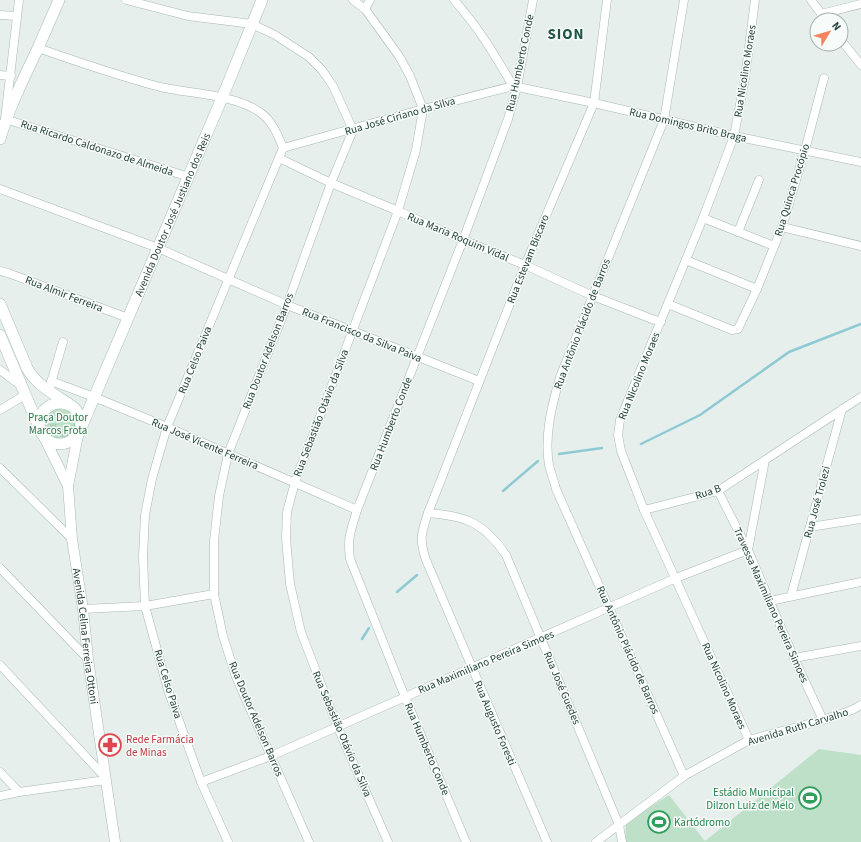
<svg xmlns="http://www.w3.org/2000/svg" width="861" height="842" font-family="'Source Sans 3',sans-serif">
  <defs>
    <pattern id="park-tufts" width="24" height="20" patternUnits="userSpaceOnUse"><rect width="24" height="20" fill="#bfe0c8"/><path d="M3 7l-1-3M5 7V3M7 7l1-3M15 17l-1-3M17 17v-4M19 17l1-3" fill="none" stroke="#a4c1ad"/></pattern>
  </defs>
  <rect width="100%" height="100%" fill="#e6efeb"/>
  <!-- grass -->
  <polygon fill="#bfe0c8" points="819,749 861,755 861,842 625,842 626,825 633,818 669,795 705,841"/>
  <!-- park -->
  <path fill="url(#park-tufts)" d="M 52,408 C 67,409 68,407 76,421 L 74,431 L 63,440 L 47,436 L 42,417 Z"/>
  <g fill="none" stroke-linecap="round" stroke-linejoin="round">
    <!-- stream -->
    <g stroke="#8ec9d4" stroke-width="2.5">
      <polyline points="641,444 700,415 789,352 861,324"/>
      <polyline points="559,454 602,448"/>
      <polyline points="503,491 538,461"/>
      <polyline points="397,592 417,575"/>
      <polyline points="362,639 369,628"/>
    </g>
    <!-- minor casing -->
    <g stroke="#a8b8b2" stroke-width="9">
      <g id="minor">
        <polyline points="19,0 5,119 189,177"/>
        <polyline points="126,0 188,16 252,24 275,35 309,57 322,70 333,86 353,130 331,183 287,305 228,454 219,496 214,541 214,594 223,636 236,677 309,842"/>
        <polyline points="353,0 365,9 399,56 410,76 423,109 416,150 398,211 295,482 287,512 286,538 290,584 301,632 338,728 388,842"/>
        <path d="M 454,0 C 479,28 494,54 513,86"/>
        <path d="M 684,0 L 664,120 L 560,377 C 552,405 544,435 549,465 C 551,473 554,481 556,489 L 684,776"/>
        <polyline points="811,0 826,20"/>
        <polyline points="365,9 370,0"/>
        <polyline points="821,14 861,4"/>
        <polyline points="0,15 17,16"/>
        <polyline points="841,40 861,65"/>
        <path d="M 38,48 C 78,62 119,76 160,87 C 190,94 235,94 261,113 C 272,121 278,135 283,148 L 167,427 L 152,479 L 145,515 L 143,556 L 145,606 L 168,690 L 201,782 L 228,842"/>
        <polyline points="0,75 11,76"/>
        <polyline points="283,148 423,109 513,86 594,103 734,136 861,162"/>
        <polyline points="279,158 331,183 398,211 463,240 525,265 593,296 652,319 661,322"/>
        <polyline points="0,189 158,248 287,305 479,381"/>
        <polyline points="703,218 774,246"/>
        <polyline points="782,227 861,246"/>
        <polyline points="738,232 759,180"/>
        <polyline points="686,260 757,289"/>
        <polyline points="0,271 8,273 128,318"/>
        <polyline points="668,304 732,330 738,329 757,289 782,227 805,150 824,78"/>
        <polyline points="0,370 20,385"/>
        <polyline points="51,381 94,397 167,427 357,510"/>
        <polyline points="50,386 63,342"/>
        <polyline points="0,410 25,395"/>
        <polyline points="0,468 72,539"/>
        <polyline points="718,491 748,550 794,658 823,720"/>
        <polyline points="644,510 718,491 765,460"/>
        <path d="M 428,513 C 467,516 484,523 506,555 L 619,825 L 622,842"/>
        <polyline points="810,527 861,519"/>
        <polyline points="0,568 88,659"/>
        <polyline points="791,596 842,409"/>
        <polyline points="770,601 861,582"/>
        <polyline points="83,609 145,606 214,594"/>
        <polyline points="794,658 861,646"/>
        <polyline points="0,665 105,777"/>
        <polyline points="749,740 644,510 621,451 618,435 620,420 703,218 734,136 745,78 755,0"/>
        <polyline points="0,772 19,792"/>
        <polyline points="201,782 271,756 676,578 748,550 765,460 861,397"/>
        <polyline points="0,796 19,792 106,780"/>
        <path d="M 466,842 L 405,697 L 350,559 C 347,537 351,531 357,510 L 463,240 L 508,119 L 517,87 L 533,0"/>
        <path d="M 547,842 L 426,560 C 419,539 421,534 428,513 L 525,265 L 594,103 L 607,0"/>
        <polyline points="596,842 684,776 749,740 823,720 852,710 861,705"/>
      </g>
    </g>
    <!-- tertiary casing -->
    <g stroke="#a8b8b2" stroke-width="11">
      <g id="tertiary">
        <path id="s1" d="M 43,435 L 68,486 L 72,539 L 83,609 L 88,659 L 115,842"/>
        <polyline points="68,486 78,435"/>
      </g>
    </g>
    <!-- secondary casing -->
    <g stroke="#a4bbb3" stroke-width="12">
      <g id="secondary">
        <path d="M 0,139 C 9,107 24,78 38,48 C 45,32 52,16 59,0"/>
        <path d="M 0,304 L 27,368 C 36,385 53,393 69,404"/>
        <polyline points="0,335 39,427"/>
        <path id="s2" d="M 81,427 C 81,418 78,408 69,405 C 62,402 55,402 48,407 C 24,424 53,461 78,435 L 222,98 L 262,0"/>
      </g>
    </g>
    <!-- minor -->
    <use href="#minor" stroke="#fff" stroke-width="8"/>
    <!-- tertiary -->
    <use href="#tertiary" stroke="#fff" stroke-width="10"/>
    <!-- secondary -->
    <use href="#secondary" stroke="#fff" stroke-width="11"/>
  </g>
  <!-- icons -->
  <defs>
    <g id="pharmacy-ring" transform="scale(1.15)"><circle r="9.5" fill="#f7fbf9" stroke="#e0444e" stroke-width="1.5"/><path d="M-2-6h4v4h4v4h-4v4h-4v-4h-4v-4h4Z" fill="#e0444e"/></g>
    <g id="stadium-ring" transform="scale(1.15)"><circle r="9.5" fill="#f7fbf9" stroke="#2e9e5b" stroke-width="1.5"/><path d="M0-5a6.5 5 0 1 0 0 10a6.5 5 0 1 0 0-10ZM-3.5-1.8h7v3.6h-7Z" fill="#2e9e5b"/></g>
  </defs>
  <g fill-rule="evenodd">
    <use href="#pharmacy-ring" x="110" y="745"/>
    <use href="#stadium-ring" x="810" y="798"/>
    <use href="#stadium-ring" x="659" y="822"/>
  </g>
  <g text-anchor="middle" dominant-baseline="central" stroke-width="3" stroke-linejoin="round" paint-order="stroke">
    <!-- street labels -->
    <g font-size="11" fill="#24423a" stroke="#f7fbf9">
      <text transform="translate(520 63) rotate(-78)">Rua Humberto Conde</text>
      <text transform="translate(745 71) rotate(-81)">Rua Nicolino Moraes</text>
      <text transform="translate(400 116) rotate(-16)">Rua José Ciriano da Silva</text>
      <text transform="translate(688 125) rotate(13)">Rua Domingos Brito Braga</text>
      <text transform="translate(97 148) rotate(18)">Rua Ricardo Caldonazo de Almeida</text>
      <text transform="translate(792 190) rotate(-73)">Rua Quinca Procópio</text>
      <text stroke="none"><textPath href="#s2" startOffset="361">Avenida Doutor José Justiano dos Reis</textPath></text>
      <text transform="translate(458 237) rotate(23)">Rua Maria Roquim Vidal</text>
      <text transform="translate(528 259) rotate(-68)">Rua Estevam Biscaro</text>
      <text transform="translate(64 294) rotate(21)">Rua Almir Ferreira</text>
      <text transform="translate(582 324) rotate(-69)">Rua Antônio Plácido de Barros</text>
      <text transform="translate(362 335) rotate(22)">Rua Francisco da Silva Paiva</text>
      <text transform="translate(268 351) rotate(-69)">Rua Doutor Adelson Barros</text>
      <text transform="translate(195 360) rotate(-68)">Rua Celso Paiva</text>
      <text transform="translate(639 376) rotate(-68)">Rua Nicolino Moraes</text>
      <text transform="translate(321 413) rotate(-69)">Rua Sebastião Otávio da Silva</text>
      <text transform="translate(391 424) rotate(-69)">Rua Humberto Conde</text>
      <text transform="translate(205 444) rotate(23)">Rua José Vicente Ferreira</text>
      <text transform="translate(708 492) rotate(-19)">Rua B</text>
      <text transform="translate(817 502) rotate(-75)">Rua José Trolezi</text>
      <text transform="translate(771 605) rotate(66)">Travessa Maximiliano Pereira Simoes</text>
      <text stroke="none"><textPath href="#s1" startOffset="208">Avenida Celina Ferreira Ottoni</textPath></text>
      <text transform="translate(628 650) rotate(66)">Rua Antônio Plácido de Barros</text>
      <text transform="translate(486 662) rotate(-23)">Rua Maximiliano Pereira Simoes</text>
      <text transform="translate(168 684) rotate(73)">Rua Celso Paiva</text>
      <text transform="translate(724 686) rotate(66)">Rua Nicolino Moraes</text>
      <text transform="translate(562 688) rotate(67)">Rua José Guedes</text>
      <text transform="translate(256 719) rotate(67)">Rua Doutor Adelson Barros</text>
      <text transform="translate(495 723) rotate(67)">Rua Augusto Foresti</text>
      <text transform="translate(798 727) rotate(-17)">Avenida Ruth Carvalho</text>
      <text transform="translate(342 734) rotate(67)">Rua Sebastião Otávio da Silva</text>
      <text transform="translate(427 749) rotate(67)">Rua Humberto Conde</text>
    </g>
    <!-- park labels -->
    <g font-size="11" fill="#2d7a4b" stroke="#f7fbf9">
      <text x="58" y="417">Praça Doutor<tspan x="58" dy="13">Marcos Frota</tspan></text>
    </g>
    <!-- health labels -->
    <g font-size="11" fill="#be3a42" stroke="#f7fbf9" text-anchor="start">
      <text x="126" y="739">Rede Farmácia<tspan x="126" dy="13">de Minas</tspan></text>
    </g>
    <!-- leisure labels -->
    <g font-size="11" fill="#27864d" stroke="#f7fbf9" text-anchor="end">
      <text x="794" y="792">Estádio Municipal<tspan x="794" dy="13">Dilzon Luiz de Melo</tspan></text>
      <text x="674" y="822" text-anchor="start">Kartódromo</text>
    </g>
    <!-- district labels -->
    <g font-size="15" font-weight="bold" letter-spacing="1" fill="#1f5548" stroke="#f7fbf9">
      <text x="566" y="34">SION</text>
    </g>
  </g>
  <!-- north arrow -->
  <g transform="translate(829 32) rotate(52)"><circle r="19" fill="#f7fbf9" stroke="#a3b1ad"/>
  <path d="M0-3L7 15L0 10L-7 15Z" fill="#f4845f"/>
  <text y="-6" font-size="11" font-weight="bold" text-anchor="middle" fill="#24423a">N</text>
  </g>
</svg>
